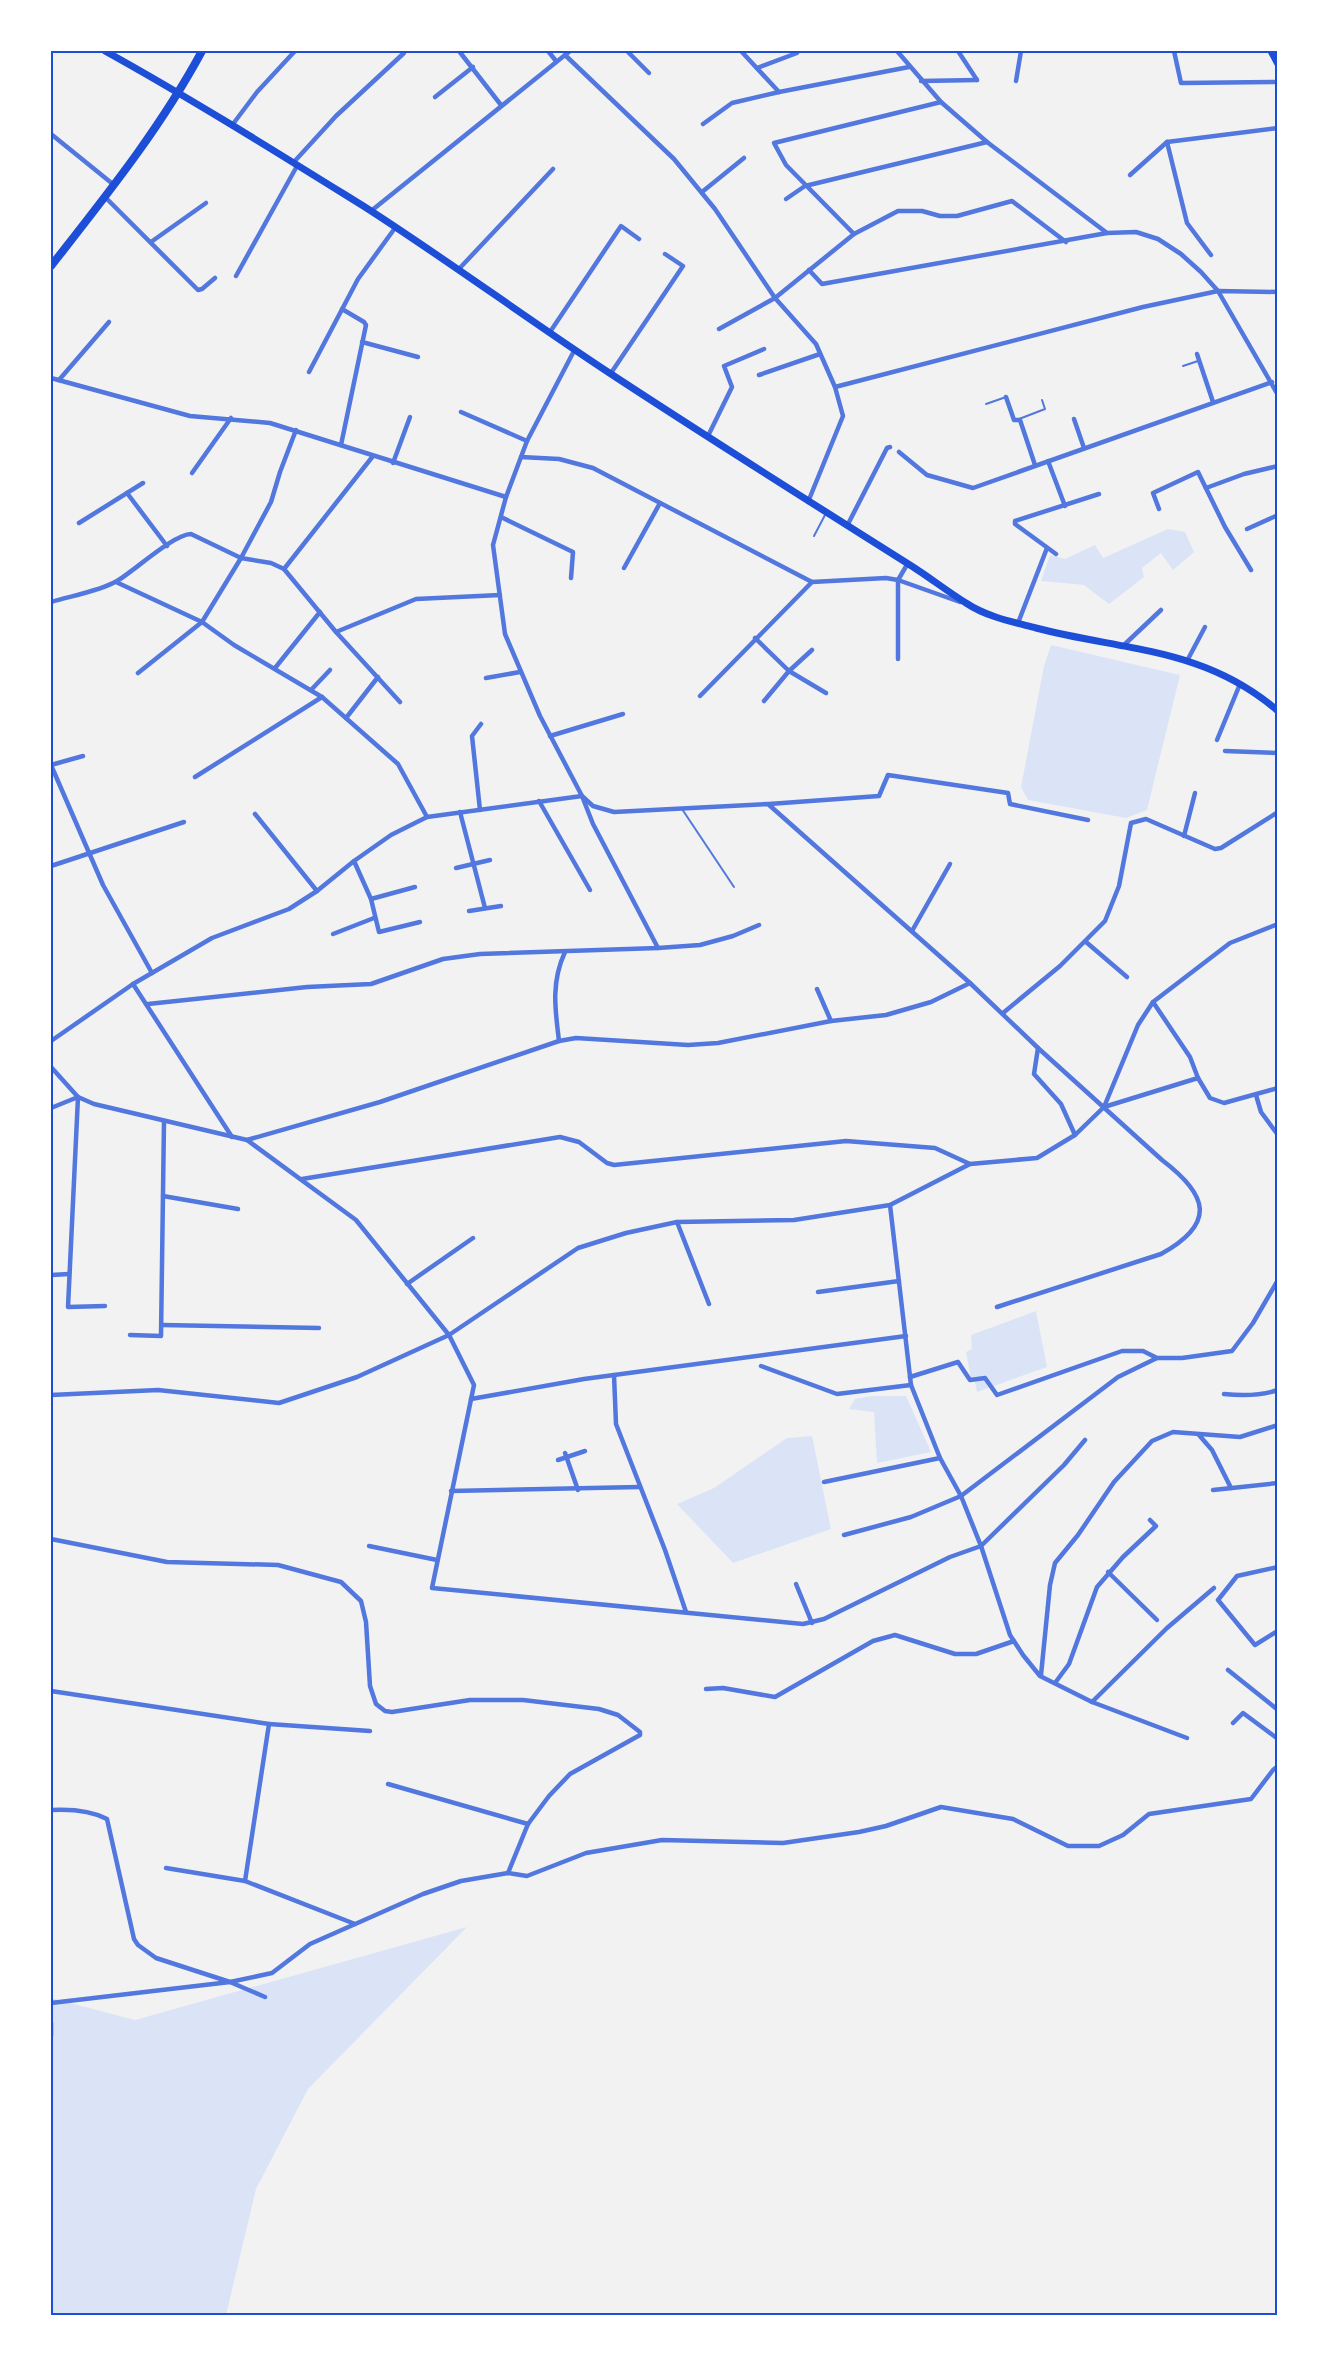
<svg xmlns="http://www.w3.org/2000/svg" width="1329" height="2366" font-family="'Nunito Sans',sans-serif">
  <rect width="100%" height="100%" fill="#f2f2f2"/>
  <!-- green -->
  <g fill="#dbe4f7">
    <polygon points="1168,529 1185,532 1194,552 1173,570 1161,553 1142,568 1144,577 1109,604 1084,585 1041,581 1050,555 1065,559 1095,545 1103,558"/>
    <polygon points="1051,645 1180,675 1147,810 1126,818 1028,800 1021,787 1044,666"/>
    <polygon points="1036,1311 1047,1367 977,1392 975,1382 971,1379 966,1352 972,1349 971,1335"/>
    <polygon points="872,1396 906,1396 931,1452 877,1463 874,1412 849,1409 855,1399"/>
    <polygon points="812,1436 831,1529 733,1563 677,1504 714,1488 787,1438"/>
    <polygon points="467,1927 308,2089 256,2189 226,2315 51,2315 51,1998 135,2020"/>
  </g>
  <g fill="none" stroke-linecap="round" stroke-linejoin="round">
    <!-- service -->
    <g stroke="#5277de" stroke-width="2">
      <polyline points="1183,366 1198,361"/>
      <polyline points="986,404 1006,397"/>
      <polyline points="1019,419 1045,409 1042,400"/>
      <polyline points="814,536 825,515"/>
      <polyline points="682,809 734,887"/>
    </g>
    <!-- minor -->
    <g stroke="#5277de" stroke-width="4.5">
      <polyline points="459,51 501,105"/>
      <polyline points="548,51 556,61"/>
      <polyline points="627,51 649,73"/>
      <polyline points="741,51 779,92"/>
      <polyline points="897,51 941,102 987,142 1107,233 1136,232 1158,239 1181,254 1201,272 1218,291 1278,395"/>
      <polyline points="958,51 977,80"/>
      <polyline points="1174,51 1181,83 1278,82"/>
      <polyline points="565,55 674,159 715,209 775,298 816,344 835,387 843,416 808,502"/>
      <polyline points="757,68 797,53"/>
      <polyline points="921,81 977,80"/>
      <polyline points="1016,81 1021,51"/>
      <polyline points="435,97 473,67"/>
      <polyline points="233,124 257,92 295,51"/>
      <polyline points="703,124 732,103 779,92 909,67"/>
      <polyline points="51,134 114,185"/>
      <polyline points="293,163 336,116 404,53"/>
      <polyline points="1130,175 1167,142"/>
      <polyline points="702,192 744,158"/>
      <polyline points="105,197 198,290 202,289 215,278"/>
      <polyline points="786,199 805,186 987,142"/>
      <polyline points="371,211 570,51"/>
      <polyline points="854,234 786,165 774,143 941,102"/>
      <polyline points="151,242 206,203"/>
      <polyline points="1211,255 1187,223 1167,142 1278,128"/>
      <polyline points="458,270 553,169"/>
      <polyline points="809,270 822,284 1107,233"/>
      <polyline points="236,276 297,166"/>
      <polyline points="719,329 775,298 854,234 898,211 922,211 940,216 957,216 1012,201 1066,242"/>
      <polyline points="550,332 621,226 639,239"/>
      <polyline points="362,342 418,357"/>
      <path d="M 575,349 L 527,441 L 506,497 L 493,545 L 505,634 L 540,716 L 582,796 L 593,806 L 614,812 L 768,804 L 970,983 L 1038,1048 L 1162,1160 C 1208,1195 1217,1223 1161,1254 L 997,1307"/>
      <polyline points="1197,354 1213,402"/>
      <polyline points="309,372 358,279 395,228"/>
      <polyline points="611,373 683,266 665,254"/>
      <polyline points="759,375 820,354"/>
      <polyline points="51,378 190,416 270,423 506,497"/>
      <polyline points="59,380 109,322"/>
      <polyline points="835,387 1143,307 1218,291 1278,292"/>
      <polyline points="1006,397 1014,420 1020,420 1035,465"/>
      <polyline points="461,412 527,441"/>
      <polyline points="1074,419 1084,448"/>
      <polyline points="708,436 732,387 724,366 764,349"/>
      <polyline points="341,445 366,325 364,322 342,309"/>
      <polyline points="899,452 927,475 973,488 1272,382"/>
      <polyline points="521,457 559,459 593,468 812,582 886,578 898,580 960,602"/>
      <polyline points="1048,461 1065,506"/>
      <polyline points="393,463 410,417"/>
      <polyline points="192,473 231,418"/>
      <polyline points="1206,488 1244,474 1278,466"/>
      <polyline points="127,493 167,546"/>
      <polyline points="1159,509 1153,493 1198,472 1225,527 1251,570"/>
      <polyline points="501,517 573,552 571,578"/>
      <polyline points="79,523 143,483"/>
      <polyline points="847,526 887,448 890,447"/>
      <polyline points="1247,529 1278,515"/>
      <polyline points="1056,554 1015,524 1015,521 1099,494"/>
      <polyline points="624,568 660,503"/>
      <polyline points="284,569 373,456"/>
      <polyline points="116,582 202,622 234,645 322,697 398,764 427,817"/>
      <path d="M 51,602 C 71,596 100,591 117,581 C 134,571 174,534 191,534 L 241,558 L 271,563 L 284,569 L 336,632 L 400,702"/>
      <polyline points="1018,623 1047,548"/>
      <polyline points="336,632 416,599 500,595"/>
      <polyline points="755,638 789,671 826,693"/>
      <polyline points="1125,644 1161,610"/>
      <polyline points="898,659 898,580 908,563"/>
      <polyline points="1188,659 1205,627"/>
      <polyline points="275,668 320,612"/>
      <polyline points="138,673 202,622 241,558 271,502 280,472 296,430"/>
      <polyline points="486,678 520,672"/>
      <polyline points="311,690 330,670"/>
      <polyline points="700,696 812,582"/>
      <polyline points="764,701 789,671 812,650"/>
      <polyline points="346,718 378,677"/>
      <polyline points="550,736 623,714"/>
      <polyline points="1217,740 1240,684"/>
      <polyline points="1225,751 1278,753"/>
      <polyline points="51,765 103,885 152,973"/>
      <polyline points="51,765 83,756"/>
      <polyline points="195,777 322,697"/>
      <polyline points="539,801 590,890"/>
      <polyline points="769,804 879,796 888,775 1008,793 1010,804 1088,820"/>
      <polyline points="480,810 472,736 481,724"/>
      <polyline points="460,812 485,908"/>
      <polyline points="255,814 317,891"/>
      <polyline points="1184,836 1195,793"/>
      <polyline points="354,861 371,899 379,932 420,922"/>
      <polyline points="51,866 184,822"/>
      <polyline points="456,868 490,860"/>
      <polyline points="371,899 415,887"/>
      <polyline points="469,911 501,906"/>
      <polyline points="912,931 950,864"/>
      <polyline points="333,934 374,918"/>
      <polyline points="1086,942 1127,977"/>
      <polyline points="133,984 232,1137"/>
      <polyline points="817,989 831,1021"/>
      <polyline points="1153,1002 1190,1057 1198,1078"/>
      <polyline points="148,1004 307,987 371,984 443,959 480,954 658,948 700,945 733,936 759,925"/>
      <polyline points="1003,1013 1060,966 1105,921 1119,886 1131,823 1146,819 1215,849 1221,848 1278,812"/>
      <polyline points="51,1041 133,984 212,938 289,909 317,891 354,861 391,835 427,817 582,796 593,824 658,948"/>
      <path d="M 559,1041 C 555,1009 551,982 565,952"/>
      <polyline points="1038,1048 1034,1074 1061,1104 1075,1135"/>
      <polyline points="51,1067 78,1097 94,1104 247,1140 356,1220 449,1335 474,1385 432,1588 803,1624 824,1619 950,1557 981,1546 1064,1465 1085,1440"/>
      <polyline points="1256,1095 1261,1112 1278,1135"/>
      <polyline points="1104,1107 1198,1078 1210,1098 1224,1103 1278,1088"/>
      <polyline points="51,1108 78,1097 68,1307 105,1306"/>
      <polyline points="247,1140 380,1102 559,1041 576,1038 688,1045 718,1043 831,1021 886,1015 931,1002 970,983"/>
      <polyline points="302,1179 560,1137 579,1142 607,1163 614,1165 846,1141 935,1148 970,1164"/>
      <polyline points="163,1196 238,1209"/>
      <polyline points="890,1205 911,1385 940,1458 961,1496 981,1546 1010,1635 1023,1655 1040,1676 1092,1702 1187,1738"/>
      <polyline points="677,1222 709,1304"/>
      <polyline points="51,1275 69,1274"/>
      <polyline points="407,1284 473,1238"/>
      <polyline points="818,1292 899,1281"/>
      <polyline points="162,1325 319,1328"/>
      <polyline points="130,1335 161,1336 164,1121"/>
      <polyline points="761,1366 837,1394 911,1385"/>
      <polyline points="614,1375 616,1424 665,1550 686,1612"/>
      <polyline points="910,1377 958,1362 970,1380 985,1378 997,1395 1122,1351 1143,1351 1157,1358 1182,1358 1232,1351 1253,1323 1278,1280"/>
      <path d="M 1224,1394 C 1243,1396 1260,1396 1278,1390"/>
      <polyline points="51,1395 158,1390 279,1403 357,1377 449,1335 578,1248 626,1233 677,1222 794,1220 890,1205 970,1164 1037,1158 1075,1135 1104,1107 1138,1025 1153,1002 1230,943 1278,924"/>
      <polyline points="471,1399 584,1379 906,1336"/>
      <polyline points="1199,1435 1212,1450 1231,1488"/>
      <polyline points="565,1453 578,1490"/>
      <polyline points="558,1460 585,1451"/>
      <polyline points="824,1482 940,1458"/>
      <polyline points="1213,1490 1278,1483"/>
      <polyline points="451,1491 639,1487"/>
      <polyline points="844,1535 911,1517 961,1496 1118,1377 1157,1358"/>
      <polyline points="51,1539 167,1562 278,1565 341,1582 361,1601 366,1622 370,1686 376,1704 385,1711 392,1712 470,1700 523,1700 599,1709 618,1715 640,1732 640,1735 570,1774 549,1796 528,1824 508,1873"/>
      <polyline points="369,1546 437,1560"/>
      <polyline points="1278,1567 1237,1576 1218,1600 1255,1645 1276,1632 1278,1634"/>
      <polyline points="1108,1572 1157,1620"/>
      <polyline points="796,1584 812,1623"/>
      <polyline points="1228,1670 1278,1710"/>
      <polyline points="1041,1675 1050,1585 1055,1563 1078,1535 1114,1482 1152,1441 1173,1432 1240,1437 1278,1425"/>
      <polyline points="1055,1683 1069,1664 1097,1587 1123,1557 1156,1526 1150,1520"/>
      <polyline points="706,1689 723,1688 775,1697 873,1641 895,1635 955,1654 976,1654 1014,1641"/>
      <polyline points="51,1691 269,1724 245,1881"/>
      <polyline points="1092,1702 1167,1628 1214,1588"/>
      <polyline points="1233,1723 1243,1713 1278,1739"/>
      <polyline points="269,1724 370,1731"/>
      <polyline points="388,1784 528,1824"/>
      <path d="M 51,1810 C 70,1809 90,1810 107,1819 L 134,1939 L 138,1945 L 156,1958 L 230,1982 L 265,1997"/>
      <polyline points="166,1868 245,1881 355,1924"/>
      <polyline points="51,2003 230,1982 272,1973 310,1944 423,1894 461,1881 508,1873 527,1876 586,1853 662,1840 783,1843 859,1832 886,1826 941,1807 1013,1819 1068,1846 1099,1846 1123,1835 1149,1814 1251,1799 1273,1770 1278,1766"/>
      <polyline points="51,2023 51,2036"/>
    </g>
    <!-- secondary -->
    <g stroke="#1d4ed8" stroke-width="7">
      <path d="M 105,51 C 195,101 281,155 368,209 C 450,262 529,320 611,374 C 710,439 810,502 910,565 C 929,577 947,591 966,603 C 987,617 1013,622 1036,628 C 1124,651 1204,647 1278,711"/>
      <polyline points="1271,51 1278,64"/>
    </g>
    <!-- primary -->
    <path stroke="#1d4ed8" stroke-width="8" d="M 51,266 C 105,197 160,129 202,51"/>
  </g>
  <!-- border -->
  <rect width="1329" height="2366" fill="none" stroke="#ffffff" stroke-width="105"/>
  <rect x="52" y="52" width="1224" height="2262" fill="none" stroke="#1d4ed8" stroke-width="2"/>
</svg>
